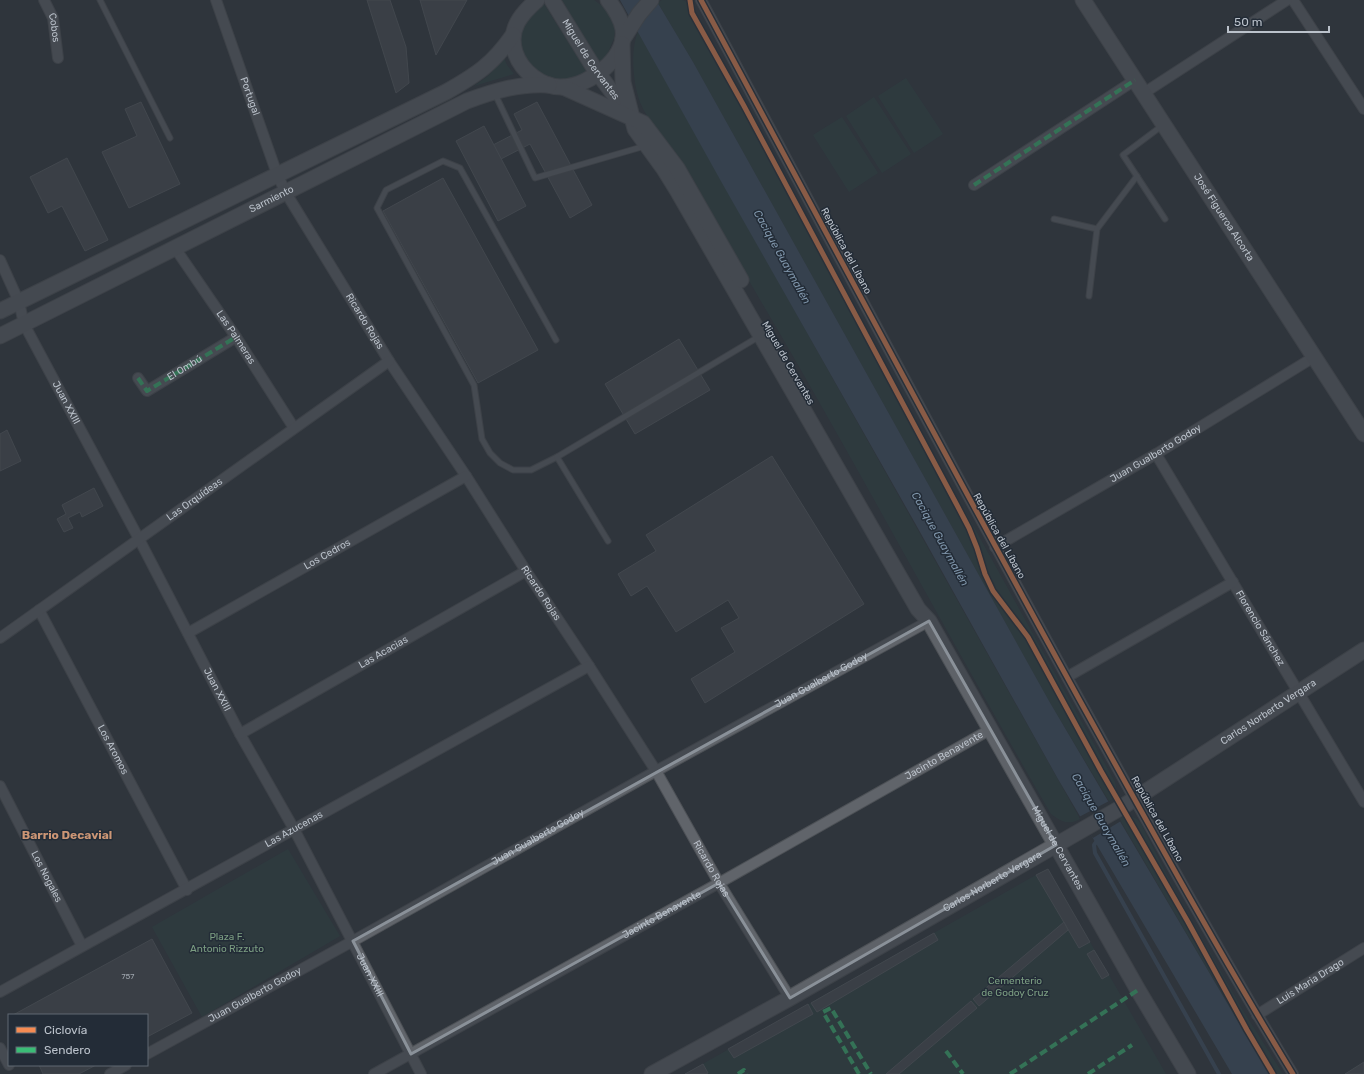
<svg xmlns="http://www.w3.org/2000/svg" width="1364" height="1074" font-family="Rubik,sans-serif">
  <rect width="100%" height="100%" fill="#2f353c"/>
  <!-- green -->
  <g fill="#2d4142">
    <polygon points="562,0 594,0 606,9 614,23 615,30 614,38 607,55 600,63"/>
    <path d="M 662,0 C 669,0 676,0 682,0 C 694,2 706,31 712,41 L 939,464 L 1115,782 L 1118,796 L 1109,801 L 1049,701 L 693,62 L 658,3 Z"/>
    <path d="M 544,4 L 587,72 C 578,77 566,81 555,80 C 545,78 538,73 531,66 C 513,44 520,18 544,4 Z"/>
    <path d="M 638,32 L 1079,817 L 1080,819 C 1068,826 1061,821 1051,814 C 957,652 869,487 775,325 C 757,295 740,265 723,235 C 710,210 697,184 682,161 C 669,142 648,123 640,102 C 633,83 630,50 638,32 Z"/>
    <polygon points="504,58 507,65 514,74 474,86 488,76"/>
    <polygon points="906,78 943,134 914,153 878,96"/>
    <polygon points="874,97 911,154 882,173 846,116"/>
    <polygon points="842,117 878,173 849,192 813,135"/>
    <polygon points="1128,815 1137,819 1141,824 1171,883 1242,1009 1283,1074 1269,1074 1119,818"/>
    <polygon points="288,849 340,936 202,1017 152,927"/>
    <polygon points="1048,869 1166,1074 685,1074 1036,875"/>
  </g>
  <!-- water -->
  <polygon fill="#3f5164" points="620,0 656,0 693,62 1049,701 1269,1074 1232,1074 1058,779 915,523 722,183"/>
  <!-- pier -->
  <polygon fill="#2f353c" points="1109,801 1121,821 1093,838 1079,817"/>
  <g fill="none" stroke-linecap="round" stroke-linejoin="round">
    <!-- stream -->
    <polyline stroke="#3f5164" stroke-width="4" points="1099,838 1094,845 1095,853 1219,1074"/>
  </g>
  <!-- building -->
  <g fill="#484d52" stroke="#585d63">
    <polygon points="367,0 390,0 406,47 409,83 396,93"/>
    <polygon points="420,0 467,0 436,55"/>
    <polygon points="141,102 180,184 129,208 102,152 137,136 125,109"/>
    <polygon points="537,102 592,205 570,218 530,144 501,159 493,145 522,130 514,114"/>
    <polygon points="484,126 526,206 498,221 456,141"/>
    <polygon points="67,158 108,240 85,251 62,206 48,213 30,177"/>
    <polygon points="443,178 538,350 478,383 383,211"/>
    <polygon points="679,339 710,390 635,434 605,384"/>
    <polygon points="7,430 21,461 0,471 0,434"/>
    <polygon points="772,456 864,604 705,703 691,679 735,652 721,628 739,618 728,600 676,632 647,586 631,596 618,574 656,551 646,535"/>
    <polygon points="94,488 103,506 82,517 80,512 68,518 73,528 64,532 57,519 66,514 62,505"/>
    <polygon points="1048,869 1090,942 1079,948 1036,875"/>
    <polygon points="1064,922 1068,930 979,1006 973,999"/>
    <polygon points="934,933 938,940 817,1012 811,1003"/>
    <polygon points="152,939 192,1013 147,1037 147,1015 13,1015"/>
    <polygon points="1094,950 1109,975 1102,979 1087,954"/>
    <polygon points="971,1001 977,1008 899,1074 886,1074"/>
    <polygon points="808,1004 813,1014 734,1058 728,1049"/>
    <polygon points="1364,1062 1364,1074 1345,1074"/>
    <polygon points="703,1064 708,1073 706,1074 685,1074"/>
    <polygon points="39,1065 96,1065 79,1074 43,1074"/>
  </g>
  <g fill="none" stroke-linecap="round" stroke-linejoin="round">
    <!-- lane casing -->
    <g stroke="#4d5156" stroke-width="7">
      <g id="lane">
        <polyline points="100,0 170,138"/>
        <polyline points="495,94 535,178 645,146"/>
        <polyline points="1163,125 1123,155 1165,219"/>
        <polyline points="1054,219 1097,229"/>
        <polyline points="1089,296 1097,229 1137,176"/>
        <polyline points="556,340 460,168 443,161 386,190 377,208 474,385 482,439 490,453 500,463 513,470 531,470 557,457 760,336"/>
        <polyline points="557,457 608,541"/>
      </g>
    </g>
    <!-- street casing -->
    <g stroke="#4d5156" stroke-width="12">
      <g id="street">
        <path id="s1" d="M 44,0 L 53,18 L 58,58"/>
        <path id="s2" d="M 216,0 L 277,174 L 286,193 L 389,361 L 466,476 L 526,571 L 589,666 L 656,771 L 719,883 L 790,998"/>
        <path d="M 701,0 C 827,234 951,467 1079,699 C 1149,825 1218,951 1293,1074"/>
        <polyline points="1293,0 1364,109"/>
        <polyline points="1144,93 1287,0"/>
        <polyline points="974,185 1135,80"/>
        <path id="s3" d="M 175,248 L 236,337 L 294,428"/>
        <path id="s4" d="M 0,260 L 19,302 L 24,324 L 139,539 L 240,734 L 294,829 L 421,1074"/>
        <polyline points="138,378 147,391 236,337"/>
        <path id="s5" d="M 1156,454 L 1364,802"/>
        <path id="s6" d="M 995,547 L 1156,454 L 1314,357"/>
        <path id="s7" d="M 39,610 L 187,890"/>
        <path id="s8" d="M 188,633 L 466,476"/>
        <path id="s9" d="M 0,638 L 389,361"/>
        <polyline points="1067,677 1233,582"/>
        <path id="s10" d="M 240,734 L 526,571"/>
        <path id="s11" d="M 0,786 L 82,946"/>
        <path id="s12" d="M 0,992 L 589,666"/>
        <path id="s13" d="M 1257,1015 L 1364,948"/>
        <polyline points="0,1048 9,1065"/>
        <path id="s14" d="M 147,1054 L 353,941 L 656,771 L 929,621"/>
        <polyline points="110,1074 126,1065"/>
        <path id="s15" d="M 374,1074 L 719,883 L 991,729"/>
      </g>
    </g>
    <!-- secondary casing -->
    <g stroke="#4d5156" stroke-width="17">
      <g id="secondary">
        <path d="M 537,0 C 521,14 508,29 515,52 C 521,71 542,88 563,87 C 589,86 627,58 623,29 C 621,18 615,9 608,0"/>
        <path id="s16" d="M 552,0 L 594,68 L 627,112"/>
        <path id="s17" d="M 1083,0 L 1364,434"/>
        <polyline points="623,39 639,14 651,0"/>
        <path id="s18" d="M 622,44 L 623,82 L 635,129 L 664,169 L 677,190 L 918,609 L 929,621 L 1138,990 L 1188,1074"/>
        <polyline points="563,87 643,123 677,168 741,280"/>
        <path d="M 0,311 L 446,92 C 476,75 492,65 513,35"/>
        <path id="s19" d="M 0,336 L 467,101 C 494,91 520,83 549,85"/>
        <path id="s20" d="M 652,1074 L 790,998 L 1122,807 L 1364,650"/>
      </g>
    </g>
    <!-- lane -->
    <use href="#lane" stroke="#60646a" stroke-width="5"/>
    <!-- street -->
    <use href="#street" stroke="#60646a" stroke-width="10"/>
    <!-- secondary -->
    <use href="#secondary" stroke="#5e6268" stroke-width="15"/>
    <!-- quiet -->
    <g stroke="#3abd76" stroke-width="4" stroke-dasharray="8 4" stroke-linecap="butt">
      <polyline points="974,185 1135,80"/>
      <path id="s21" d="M 138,378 L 147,391 L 236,337"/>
      <polyline points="946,1051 963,1074"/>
      <polyline points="738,1074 744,1070 747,1074"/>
      <polyline points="859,1074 823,1012 831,1008 871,1074"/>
      <polyline points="1010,1074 1138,990"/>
      <polyline points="1088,1074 1132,1045"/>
    </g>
    <!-- cycleway casing -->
    <g stroke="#232c37" stroke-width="8">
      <g id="cycleway">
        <polyline points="690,0 692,13 744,106 958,507 969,528 977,548 985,574 993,591 1028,637 1101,771 1188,922 1247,1030 1273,1074"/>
        <path d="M 701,0 C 827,234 951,467 1079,699 C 1149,825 1218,951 1293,1074"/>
      </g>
    </g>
    <!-- cycleway -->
    <use href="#cycleway" stroke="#f68b52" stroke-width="5"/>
  </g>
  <!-- marked area -->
  <path d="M0 0H1364V1074H0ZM 929,621 L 1056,845 L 790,998 L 719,883 L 411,1054 L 353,941 Z" fill="#2f353c" fill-opacity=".55" fill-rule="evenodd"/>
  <path fill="none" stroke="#8a9199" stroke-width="3" stroke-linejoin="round" d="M 929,621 L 1056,845 L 790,998 L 719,883 L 411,1054 L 353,941 Z"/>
  <g text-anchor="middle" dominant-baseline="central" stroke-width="3" stroke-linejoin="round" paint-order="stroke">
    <!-- number labels -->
    <g font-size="8" fill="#9ea5ad">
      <text x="128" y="976">757</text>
    </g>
    <!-- street labels -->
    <g font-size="10" fill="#bbc2cb" stroke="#232c37">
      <text stroke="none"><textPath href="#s1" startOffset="30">Cobos</textPath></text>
      <text stroke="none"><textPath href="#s16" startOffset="71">Miguel de Cervantes</textPath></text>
      <text stroke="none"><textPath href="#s2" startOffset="102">Portugal</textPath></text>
      <text stroke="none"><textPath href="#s19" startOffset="304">Sarmiento</textPath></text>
      <text stroke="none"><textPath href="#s17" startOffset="259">José Figueroa Alcorta</textPath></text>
      <text transform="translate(846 251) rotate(62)">República del Líbano</text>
      <text stroke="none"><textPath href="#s2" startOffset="356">Ricardo Rojas</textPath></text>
      <text stroke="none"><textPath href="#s3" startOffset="108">Las Palmeras</textPath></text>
      <text transform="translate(788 363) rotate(60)">Miguel de Cervantes</text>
      <text stroke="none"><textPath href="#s21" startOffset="60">El Ombú</textPath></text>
      <text stroke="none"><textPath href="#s4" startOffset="158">Juan XXIII</textPath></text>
      <text stroke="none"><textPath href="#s6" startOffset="186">Juan Gualberto Godoy</textPath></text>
      <text stroke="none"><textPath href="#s9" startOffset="239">Las Orquídeas</textPath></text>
      <text transform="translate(999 536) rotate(61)">República del Líbano</text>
      <text stroke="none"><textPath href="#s8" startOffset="160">Los Cedros</textPath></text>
      <text stroke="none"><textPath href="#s2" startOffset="680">Ricardo Rojas</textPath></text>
      <text stroke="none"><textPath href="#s5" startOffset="203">Florencio Sánchez</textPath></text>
      <text stroke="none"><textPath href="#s10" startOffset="165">Las Acacias</textPath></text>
      <text stroke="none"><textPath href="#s14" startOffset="771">Juan Gualberto Godoy</textPath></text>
      <text stroke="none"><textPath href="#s4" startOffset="482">Juan XXIII</textPath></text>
      <text stroke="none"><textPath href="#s20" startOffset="715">Carlos Norberto Vergara</textPath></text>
      <text stroke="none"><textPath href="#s7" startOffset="158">Los Aromos</textPath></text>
      <text stroke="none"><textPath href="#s15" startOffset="653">Jacinto Benavente</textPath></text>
      <text transform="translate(1157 819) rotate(61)">República del Líbano</text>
      <text stroke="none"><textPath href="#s12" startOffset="336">Las Azucenas</textPath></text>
      <text stroke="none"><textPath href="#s14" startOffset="447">Juan Gualberto Godoy</textPath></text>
      <text stroke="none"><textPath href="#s18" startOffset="921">Miguel de Cervantes</textPath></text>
      <text stroke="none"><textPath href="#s2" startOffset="1004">Ricardo Rojas</textPath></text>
      <text stroke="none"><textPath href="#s11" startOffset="102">Los Nogales</textPath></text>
      <text stroke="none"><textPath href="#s20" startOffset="391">Carlos Norberto Vergara</textPath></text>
      <text stroke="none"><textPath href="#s15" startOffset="329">Jacinto Benavente</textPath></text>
      <text stroke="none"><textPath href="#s4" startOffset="806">Juan XXIII</textPath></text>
      <text stroke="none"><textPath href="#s13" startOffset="63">Luis Maria Drago</textPath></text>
      <text stroke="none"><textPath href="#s14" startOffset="123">Juan Gualberto Godoy</textPath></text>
    </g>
    <!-- park labels -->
    <g font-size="10" fill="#7c9e82" stroke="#232c37">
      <text x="227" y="937">Plaza F.<tspan x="227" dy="12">Antonio Rizzuto</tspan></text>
      <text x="1015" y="981">Cementerio<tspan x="1015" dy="12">de Godoy Cruz</tspan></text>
    </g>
    <!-- water labels -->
    <g font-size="11" font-style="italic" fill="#7f95aa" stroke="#232c37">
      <text transform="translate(782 257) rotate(61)">Cacique Guaymallén</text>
      <text transform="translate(940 539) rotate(61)">Cacique Guaymallén</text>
      <text transform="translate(1101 820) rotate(60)">Cacique Guaymallén</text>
    </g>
    <!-- quarter labels -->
    <g font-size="12" font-weight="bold" fill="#cd9675" stroke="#232c37">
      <text x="67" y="835">Barrio Decavial</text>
    </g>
  </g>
  <!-- legend -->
  <rect x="8" y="1014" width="140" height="52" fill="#232c37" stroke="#606872"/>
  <rect x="16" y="1027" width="20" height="6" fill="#f68b52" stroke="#606872"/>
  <text x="44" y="1034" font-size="12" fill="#bbc2cb">Ciclovía</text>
  <rect x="16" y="1047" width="20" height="6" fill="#3abd76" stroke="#606872"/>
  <text x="44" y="1054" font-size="12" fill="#bbc2cb">Sendero</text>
  <!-- scale -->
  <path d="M1228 26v6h101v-6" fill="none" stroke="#bbc2cb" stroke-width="2"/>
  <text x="1234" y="26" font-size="12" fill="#bbc2cb" stroke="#232c37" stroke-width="3" paint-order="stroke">50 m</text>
</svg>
